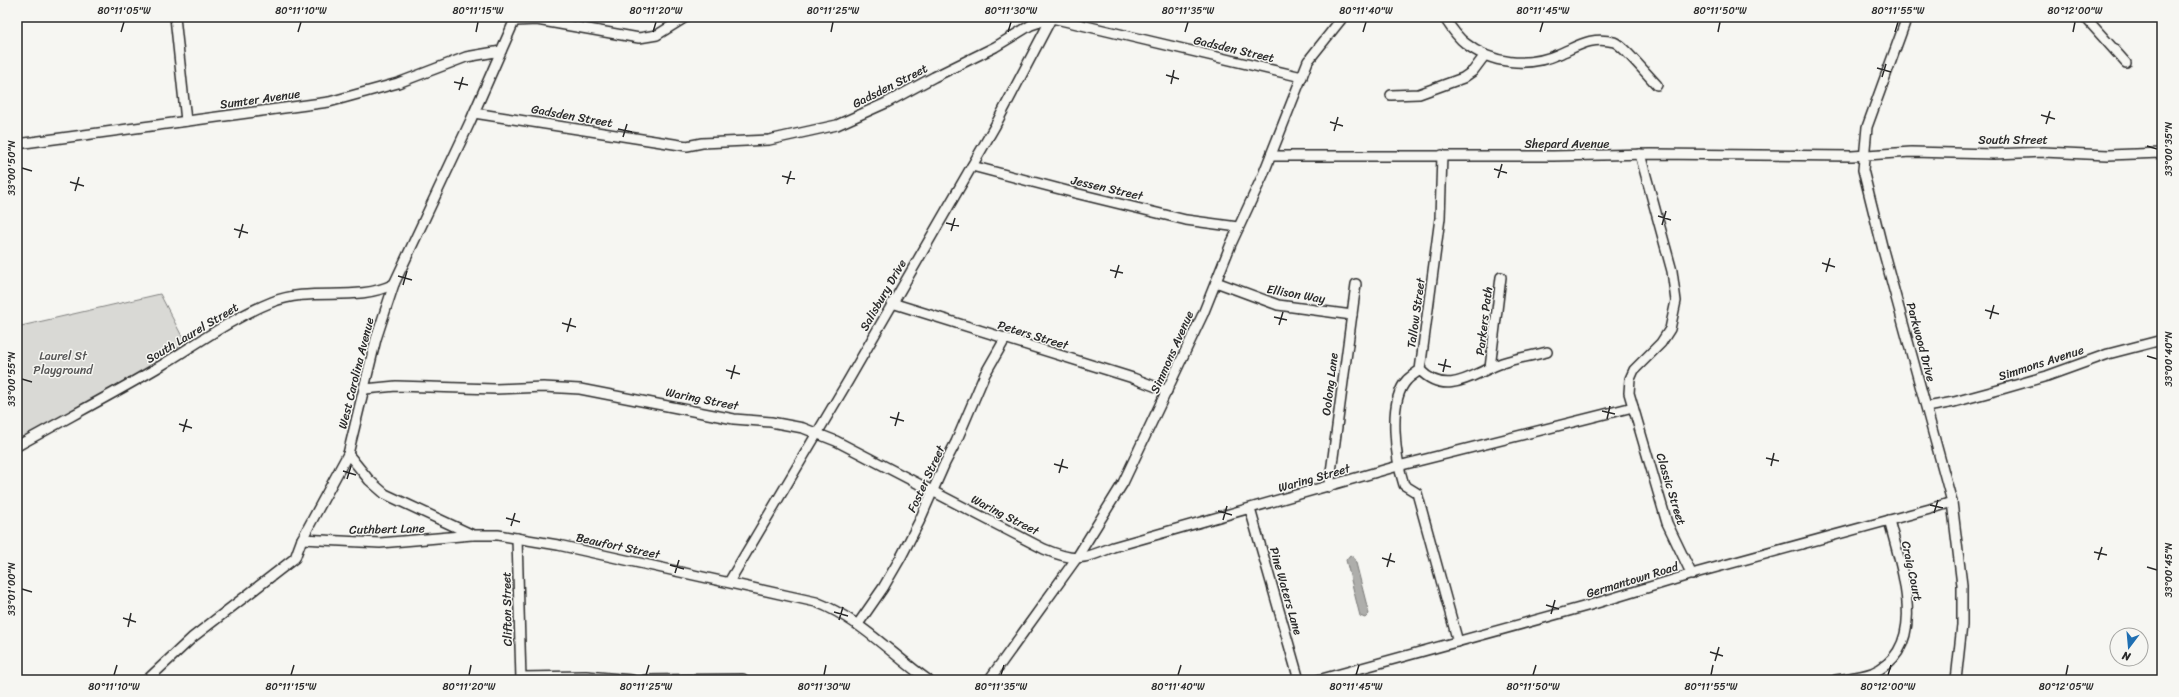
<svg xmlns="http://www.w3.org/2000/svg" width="2179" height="697" font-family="Sriracha,sans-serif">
  <rect width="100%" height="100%" fill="#f6f6f2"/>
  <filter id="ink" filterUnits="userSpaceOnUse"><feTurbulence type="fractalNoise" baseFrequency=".025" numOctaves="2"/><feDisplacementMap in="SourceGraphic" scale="8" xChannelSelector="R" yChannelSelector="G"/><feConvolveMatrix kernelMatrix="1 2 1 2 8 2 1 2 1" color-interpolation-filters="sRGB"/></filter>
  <g filter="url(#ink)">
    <!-- green -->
    <polygon fill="#d9d9d5" stroke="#828280" points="160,294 187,346 17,441 17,328 21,326"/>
    <!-- water -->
    <polygon fill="#aeaeab" stroke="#7a7a78" points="1350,555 1355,559 1369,614 1365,618 1360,616 1346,560"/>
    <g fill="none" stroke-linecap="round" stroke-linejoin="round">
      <!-- minor casing -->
      <g stroke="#2b2b2b" stroke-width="12">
        <g id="minor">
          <polyline points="175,17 186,121"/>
          <path d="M 1444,17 C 1450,26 1456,36 1465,43 C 1491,64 1528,68 1559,54 C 1578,46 1592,36 1614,42 C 1623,45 1648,76 1657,85"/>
          <polyline points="1907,17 1867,127 1863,170 1883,250 1952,502 1962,585 1962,625 1956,680"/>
          <polyline points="2085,17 2126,63"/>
          <polyline points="514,21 537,20 639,38 657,35 686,17"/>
          <polyline points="1391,95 1419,94 1463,78 1473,71 1485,55"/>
          <polyline points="474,113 687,146 702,143 769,140 837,125 886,103 934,77 995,47 1031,25 1052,18 1302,77"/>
          <polyline points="17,144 329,102 398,83 466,57 501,51"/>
          <polyline points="1640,154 1672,271 1676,301 1670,329 1661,343 1634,370 1630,379 1629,393 1667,523 1692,575"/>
          <path d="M 1442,155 L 1440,218 L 1420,370 C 1416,373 1411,376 1407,380 C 1387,401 1396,460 1404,485 L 1417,493 L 1458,642"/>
          <polyline points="1271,156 1553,156 1651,154 1852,156 1911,152 1994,154 2043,152 2108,155 2162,153"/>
          <polyline points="972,166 1075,193 1186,220 1238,227"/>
          <polyline points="1216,282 1278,305 1352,315"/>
          <polyline points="892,303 1133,378 1167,391"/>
          <polyline points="1490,368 1501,277"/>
          <path d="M 1420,370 C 1447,398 1474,373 1502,363 C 1516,358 1532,356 1547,352"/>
          <path d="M 365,389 L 396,386 L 495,389 L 543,387 L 580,389 L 734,419 L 771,422 L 803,428 L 836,441 L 1044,549 C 1075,562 1082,560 1113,547 L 1398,466 L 1633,407"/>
          <polyline points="1927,407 1954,402 2002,389 2047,376 2108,354 2162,340"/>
          <path d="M 17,446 C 65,419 115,393 162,365 C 198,343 234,317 272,302 C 312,286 356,303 394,284"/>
          <path d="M 348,454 L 369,480 L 385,494 L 473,535 L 498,535 L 558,545 L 816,602 C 860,619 890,653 928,680"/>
          <polyline points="1329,487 1356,284"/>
          <polyline points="1250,509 1299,680"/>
          <polyline points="517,538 521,680"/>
          <polyline points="302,539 380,543 472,535"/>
          <polyline points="729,582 848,381 995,126 1052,17"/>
          <polyline points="858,624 883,588 901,557 919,522 945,463 956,442 985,374 1005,339"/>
          <polyline points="521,677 586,676 632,680"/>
          <polyline points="147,680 193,637 295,558 302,539 348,454 376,339 394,284 470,122 516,17"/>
          <polyline points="645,680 743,679"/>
          <polyline points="989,680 1076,559 1123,483 1203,314 1231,244 1263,175 1308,61 1343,17"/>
          <polyline points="1318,680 1587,606 1699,572 1930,509 1952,502"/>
          <path d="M 1836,680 C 1848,678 1861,677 1872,673 C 1932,648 1900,565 1889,520"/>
        </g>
      </g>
      <!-- minor -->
      <use href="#minor" stroke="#f6f6f2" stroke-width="9"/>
    </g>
  </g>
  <!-- ticks -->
  <path fill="none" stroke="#2b2b2b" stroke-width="1.5" d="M 121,32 L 124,22M 298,32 L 301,22M 476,32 L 478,22M 653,32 L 656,22M 831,32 L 833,22M 1008,32 L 1011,22M 1185,32 L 1188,22M 1363,32 L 1366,22M 1540,32 L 1543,22M 1718,32 L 1720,22M 1895,32 L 1898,22M 2073,32 L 2075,22M 1877,68 L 1891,72M 1166,75 L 1179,79M 1882,77 L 1886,64M 454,82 L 468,85M 1171,84 L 1174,70M 459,90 L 463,77M 2041,115 L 2055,119M 1330,122 L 1343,126M 2046,124 L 2050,111M 618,129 L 632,132M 1334,131 L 1338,117M 623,137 L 627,124M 2147,146 L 2157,149M 22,168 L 32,171M 1494,169 L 1507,173M 782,176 L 795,179M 1498,178 L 1502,164M 70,182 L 84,186M 787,184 L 791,171M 75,191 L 79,177M 1658,216 L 1671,220M 946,223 L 959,226M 1662,225 L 1666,211M 234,229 L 248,233M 951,231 L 955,218M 239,238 L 243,224M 1822,263 L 1835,267M 1110,270 L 1123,273M 1826,272 L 1830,258M 398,276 L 412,280M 1115,278 L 1119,265M 403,285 L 407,271M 1985,310 L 1999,314M 1274,317 L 1287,320M 1990,319 L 1994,305M 562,323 L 576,327M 1279,325 L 1283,312M 567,332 L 571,318M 2147,356 L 2157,359M 1438,364 L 1451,367M 726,370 L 740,374M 1443,372 L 1446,359M 22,379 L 32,382M 731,379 L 735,365M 1602,411 L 1615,414M 890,417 L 904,421M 1607,419 L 1610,406M 179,424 L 192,428M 895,426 L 899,412M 183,432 L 187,419M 1766,458 L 1779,461M 1054,464 L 1068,468M 1771,466 L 1774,453M 343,471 L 356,475M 1059,473 L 1063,459M 347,479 L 351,466M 1930,505 L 1943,508M 1218,511 L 1232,515M 1934,513 L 1938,500M 506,518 L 520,522M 1223,520 L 1227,506M 511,526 L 515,513M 2094,552 L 2107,555M 1382,558 L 1395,562M 2098,560 L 2102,547M 670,565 L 684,569M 1387,567 L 1391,553M 2147,567 L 2157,570M 675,573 L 679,560M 22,589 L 32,592M 1546,605 L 1559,609M 834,612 L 848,616M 1551,614 L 1555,600M 123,618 L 136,622M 839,620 L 843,607M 128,627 L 131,613M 1710,652 L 1723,656M 1715,661 L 1719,647M 114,675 L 117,665M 291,675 L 294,665M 469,675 L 471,665M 646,675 L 649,665M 824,675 L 826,665M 1001,675 L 1004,665M 1178,675 L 1181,665M 1356,675 L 1359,665M 1533,675 L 1536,665M 1711,675 L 1713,665M 1888,675 L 1891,665M 2066,675 L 2068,665"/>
  <g text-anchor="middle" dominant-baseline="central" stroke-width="3" stroke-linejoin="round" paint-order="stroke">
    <!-- street labels -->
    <g font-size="12" fill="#2b2b2b" stroke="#f6f6f2">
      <text transform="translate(1234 49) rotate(13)">Gadsden Street</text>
      <text transform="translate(890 86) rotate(-27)">Gadsden Street</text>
      <text transform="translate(260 99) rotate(-8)">Sumter Avenue</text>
      <text transform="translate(572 116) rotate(10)">Gadsden Street</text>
      <text x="2013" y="140">South Street</text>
      <text x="1567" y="144">Shepard Avenue</text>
      <text transform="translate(1107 188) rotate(13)">Jessen Street</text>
      <text transform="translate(1296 294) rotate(10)">Ellison Way</text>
      <text transform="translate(883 295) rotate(-60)">Salisbury Drive</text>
      <text transform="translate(1416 313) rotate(-82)">Tallow Street</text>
      <text transform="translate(1484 321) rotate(-83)">Parkers Path</text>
      <text transform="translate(192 333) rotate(-31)">South Laurel Street</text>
      <text transform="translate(1033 335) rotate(17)">Peters Street</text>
      <text transform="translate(1921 342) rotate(75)">Parkwood Drive</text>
      <text transform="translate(1172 352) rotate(-66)">Simmons Avenue</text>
      <text transform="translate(2041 363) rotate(-18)">Simmons Avenue</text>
      <text transform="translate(356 373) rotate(-76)">West Carolina Avenue</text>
      <text transform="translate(1330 384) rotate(-83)">Oolong Lane</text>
      <text transform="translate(702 399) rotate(11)">Waring Street</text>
      <text transform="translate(1314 478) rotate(-16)">Waring Street</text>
      <text transform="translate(926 479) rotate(-65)">Foster Street</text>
      <text transform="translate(1671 489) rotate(73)">Classic Street</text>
      <text transform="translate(1005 515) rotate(27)">Waring Street</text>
      <text transform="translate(387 529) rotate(-1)">Cuthbert Lane</text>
      <text transform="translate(618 546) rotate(12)">Beaufort Street</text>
      <text transform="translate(1912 571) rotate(78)">Craig Court</text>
      <text transform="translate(1632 580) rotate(-17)">Germantown Road</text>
      <text transform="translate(1286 591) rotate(74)">Pine Waters Lane</text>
      <text transform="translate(507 609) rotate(-91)">Clifton Street</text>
    </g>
    <!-- park labels -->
    <g font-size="12" fill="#565656" stroke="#f6f6f2">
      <text x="63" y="356">Laurel St<tspan x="63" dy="14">Playground</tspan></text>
    </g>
  </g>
  <!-- margin -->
  <rect width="2179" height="697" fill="none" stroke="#f6f6f2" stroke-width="44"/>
  <!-- north arrow -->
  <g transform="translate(2129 647) rotate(196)"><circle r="19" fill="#f6f6f2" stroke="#a5a5a2"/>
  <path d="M0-3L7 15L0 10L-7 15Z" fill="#1f6fb2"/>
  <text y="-6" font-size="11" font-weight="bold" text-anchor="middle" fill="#2b2b2b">N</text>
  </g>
  <rect x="22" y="22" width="2135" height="653" fill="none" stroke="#2b2b2b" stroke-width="1.5"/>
  <g font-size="10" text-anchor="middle" fill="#2b2b2b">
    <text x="124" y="14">80°11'05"W</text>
    <text x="301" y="14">80°11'10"W</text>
    <text x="478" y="14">80°11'15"W</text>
    <text x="656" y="14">80°11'20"W</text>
    <text x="833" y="14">80°11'25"W</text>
    <text x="1011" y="14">80°11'30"W</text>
    <text x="1188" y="14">80°11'35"W</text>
    <text x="1366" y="14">80°11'40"W</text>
    <text x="1543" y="14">80°11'45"W</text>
    <text x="1720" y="14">80°11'50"W</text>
    <text x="1898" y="14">80°11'55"W</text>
    <text x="2075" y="14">80°12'00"W</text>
    <text transform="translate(2168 149) rotate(-90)" y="4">33°00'35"N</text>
    <text transform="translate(11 168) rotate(-90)" y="4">33°00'50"N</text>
    <text transform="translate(2168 359) rotate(-90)" y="4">33°00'40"N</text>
    <text transform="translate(11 379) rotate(-90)" y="4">33°00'55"N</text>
    <text transform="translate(2168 570) rotate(-90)" y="4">33°00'45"N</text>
    <text transform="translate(11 589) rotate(-90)" y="4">33°01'00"N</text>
    <text x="114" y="690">80°11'10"W</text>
    <text x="291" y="690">80°11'15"W</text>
    <text x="469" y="690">80°11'20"W</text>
    <text x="646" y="690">80°11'25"W</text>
    <text x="824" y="690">80°11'30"W</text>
    <text x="1001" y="690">80°11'35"W</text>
    <text x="1178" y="690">80°11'40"W</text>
    <text x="1356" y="690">80°11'45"W</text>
    <text x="1533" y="690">80°11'50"W</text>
    <text x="1711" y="690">80°11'55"W</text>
    <text x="1888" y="690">80°12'00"W</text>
    <text x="2066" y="690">80°12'05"W</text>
  </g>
</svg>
